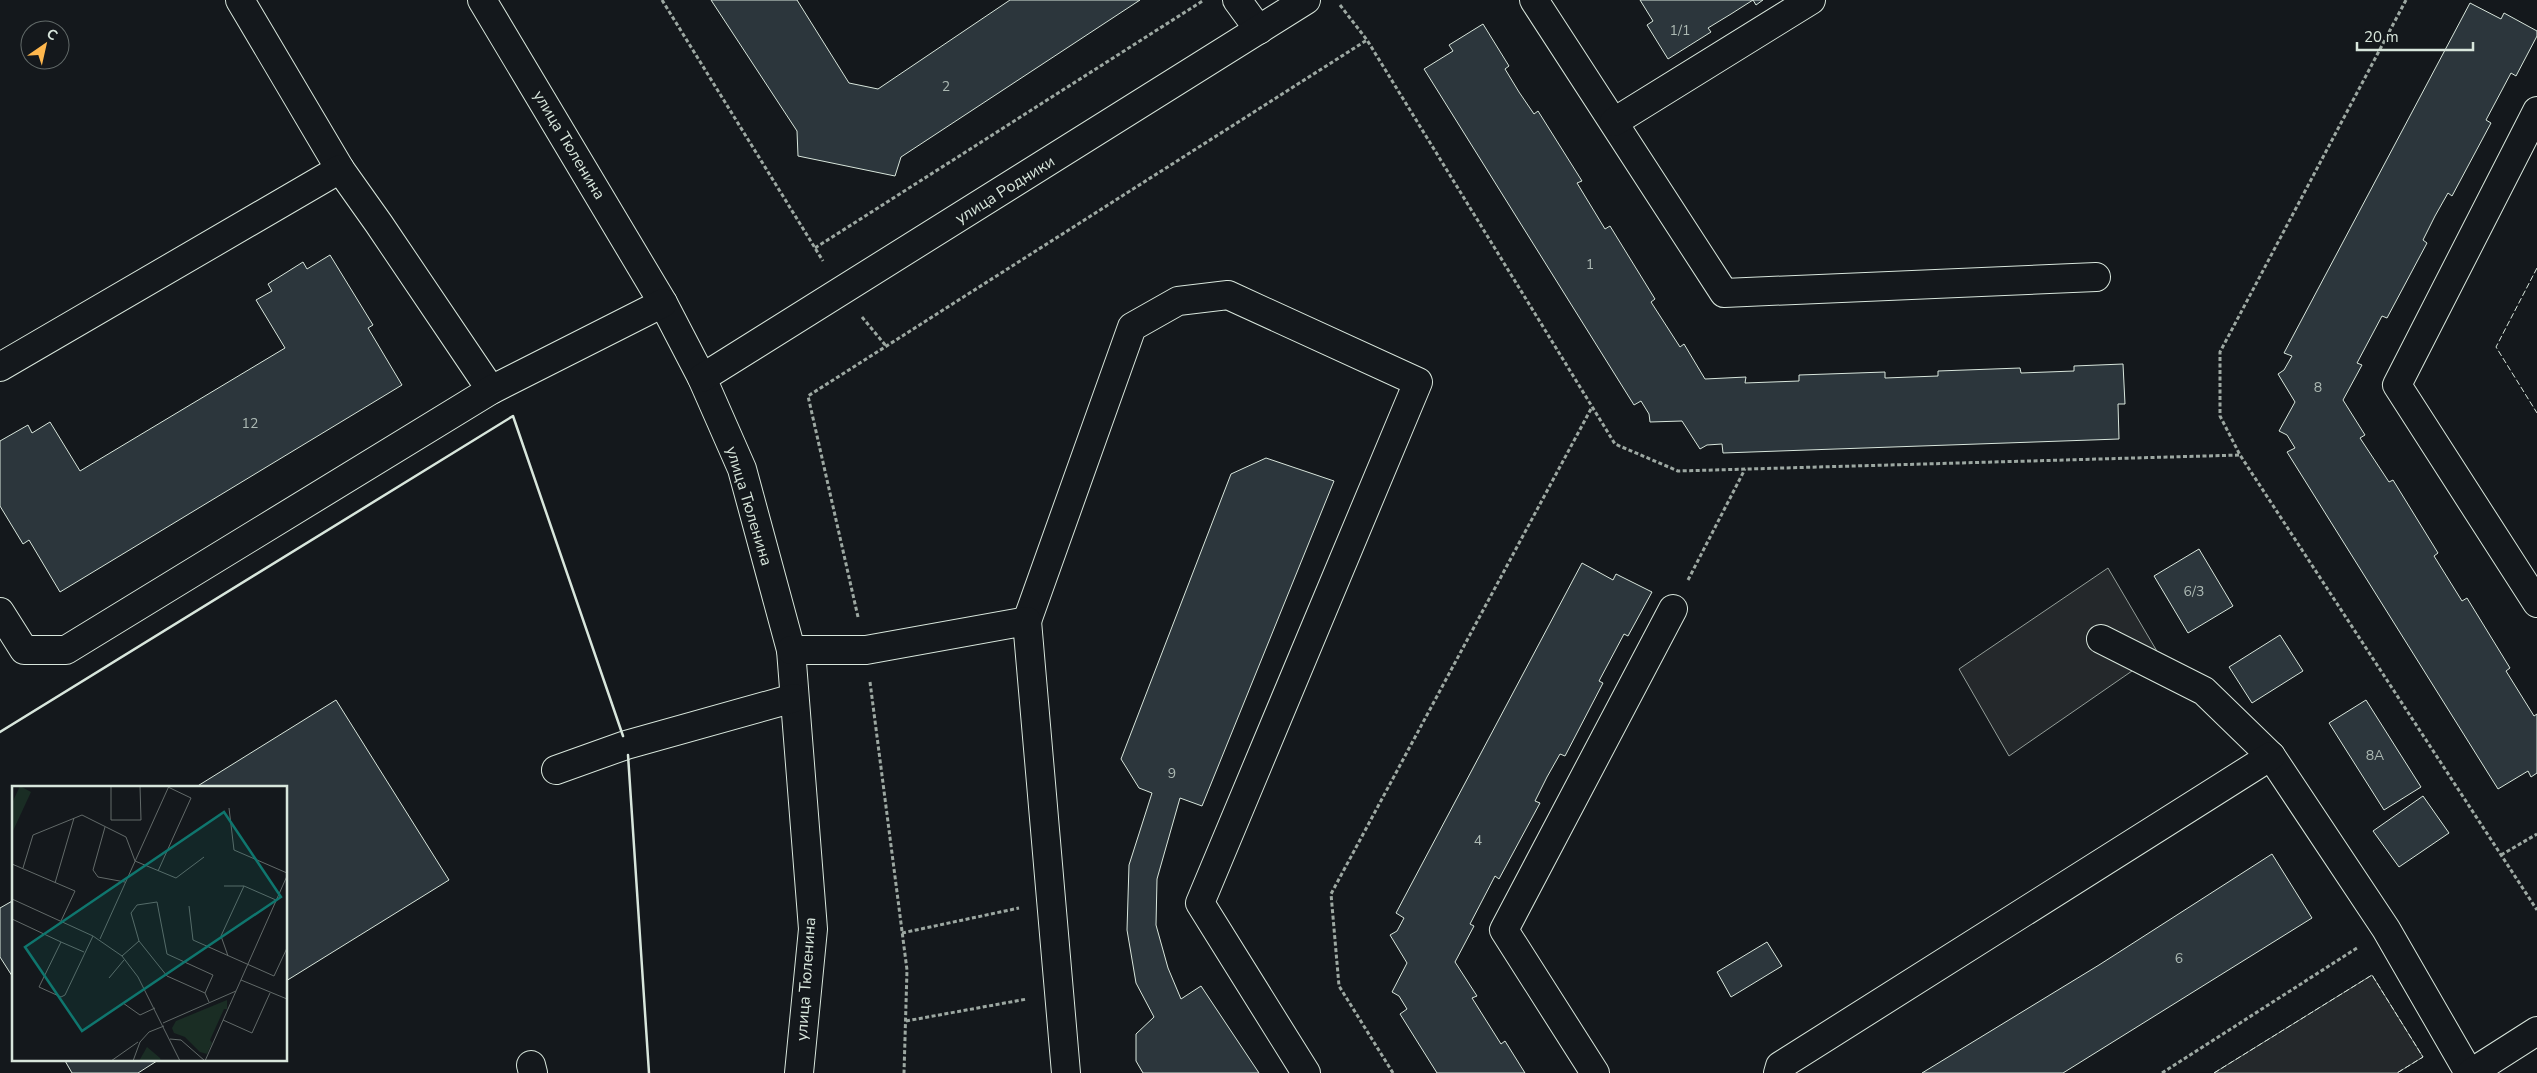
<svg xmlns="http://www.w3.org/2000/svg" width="2537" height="1073" font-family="'Nunito Sans',sans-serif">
  <rect width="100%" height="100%" fill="#14181c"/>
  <!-- parking -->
  <g fill="#24282b" stroke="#939e99">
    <polygon points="2108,568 2158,653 2009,756 1959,669"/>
    <polygon points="2372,975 2423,1057 2397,1073 2214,1073"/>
  </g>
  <!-- building -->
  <g fill="#2c363c" stroke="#d8e6dc">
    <polygon points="711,0 797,0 849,83 878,89 1010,0 1140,0 901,157 895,176 798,156 797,131"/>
    <polygon points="1640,0 1763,0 1756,5 1753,0 1731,14 1708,28 1711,32 1668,59 1647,25 1653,21"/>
    <polygon points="2470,3 2501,19 2504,13 2537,31 2537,36 2516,76 2511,73 2486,120 2491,123 2452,196 2448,193 2435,216 2423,240 2427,243 2387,318 2382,316 2357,363 2362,365 2343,400 2365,435 2360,438 2389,482 2393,480 2438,553 2434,556 2462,601 2467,598 2510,668 2506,671 2534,716 2537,714 2537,773 2531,777 2528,771 2498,789 2287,452 2295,448 2287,435 2279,431 2295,402 2278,374 2284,370 2292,356 2284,353"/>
    <polygon points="1483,24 1509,66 1505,69 1519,92 1534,114 1538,111 1582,181 1577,183 1605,229 1610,226 1655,299 1651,302 1680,347 1684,344 1705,379 1746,377 1745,383 1799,381 1799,375 1885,372 1885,378 1911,377 1938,376 1938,371 2020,368 2021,373 2074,371 2074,366 2123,364 2125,404 2118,404 2119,439 1723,453 1722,444 1707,445 1700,449 1682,421 1650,422 1649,414 1641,401 1634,405 1424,69 1453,51 1449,45"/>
    <polygon points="330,255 373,325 368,328 402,385 60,592 29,540 23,544 0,506 0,441 28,425 32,433 50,422 80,471 285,348 256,300 272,291 268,284 303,262 307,269"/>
    <polygon points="1266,458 1334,481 1202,806 1180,798 1157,879 1156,925 1168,968 1181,999 1201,986 1259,1073 1143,1073 1136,1061 1136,1034 1154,1017 1136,983 1127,930 1129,865 1152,793 1139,788 1121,759 1231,474"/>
    <polygon points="2199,549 2233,606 2188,633 2154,576"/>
    <polygon points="1582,563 1613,580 1616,574 1652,592 1628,636 1624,634 1599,681 1603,683 1565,756 1560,754 1547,777 1535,801 1540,803 1499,879 1495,876 1470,924 1474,926 1455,962 1477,996 1472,998 1501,1044 1505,1041 1525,1073 1437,1073 1400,1014 1407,1009 1399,996 1392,992 1407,963 1390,935 1397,931 1404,918 1396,913"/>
    <polygon points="2280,635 2303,671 2252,703 2229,667"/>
    <polygon points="336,700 449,880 286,981 286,787 196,787"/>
    <polygon points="2366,700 2421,787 2384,810 2329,723"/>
    <polygon points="2423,796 2449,833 2399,867 2373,831"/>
    <polygon points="2272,854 2312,918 2063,1073 1922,1073 2099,965"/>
    <polygon points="14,900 14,979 0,957 0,908"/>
    <polygon points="1767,942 1782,966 1731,997 1717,972"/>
    <polygon points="64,1059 160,1059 138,1073 72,1073"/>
  </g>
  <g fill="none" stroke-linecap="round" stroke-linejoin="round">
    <!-- minor casing -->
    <g stroke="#d8e6dc" stroke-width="30">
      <g id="minor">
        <polyline points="240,0 340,169"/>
        <polyline points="482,0 663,303 702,378 742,469 791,650 813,929 799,1073"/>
        <polyline points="1237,0 1259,30"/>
        <polyline points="1534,0 1724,293 2096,277"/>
        <polyline points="2537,111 2397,385 2537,603"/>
        <polyline points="1614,122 1811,0"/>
        <polyline points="0,367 340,169 379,224 491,390"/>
        <polyline points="702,378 1306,0"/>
        <polyline points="0,612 24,650 66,650 491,390 663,303"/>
        <polyline points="1027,621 1132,327 1178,301 1228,295 1418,382 1200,903 1306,1073"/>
        <polyline points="2101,639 2204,691 2271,756 2386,929 2469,1073"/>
        <polyline points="791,650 866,650 1027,621 1066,1073"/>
        <polyline points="556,770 626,745 794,698"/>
        <polyline points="531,1065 533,1073"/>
        <polyline points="1595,1073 1504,930 1673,609"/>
        <polyline points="1778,1073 1780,1066 2271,756"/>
        <polyline points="2471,1073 2537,1031"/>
      </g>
    </g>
    <!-- path -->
    <g stroke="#9da8a2" stroke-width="3" stroke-dasharray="4 2.5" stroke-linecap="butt">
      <polyline points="662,0 823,261"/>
      <polyline points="2406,0 2220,352 2220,416 2240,455 2537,910"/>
      <polyline points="1340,5 1367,40 1615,444 1678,471 2240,455"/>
      <polyline points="815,248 1204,0"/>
      <polyline points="862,317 886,346"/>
      <polyline points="1688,580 1745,469"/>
      <polyline points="858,617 808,396 1367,40"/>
      <polyline points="870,682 907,970 904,1073"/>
      <polyline points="2501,855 2537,834"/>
      <polyline points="902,933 1019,908"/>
      <polyline points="906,1021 1027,999"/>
      <polyline points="1393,1073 1339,986 1331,894 1592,407"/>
      <polyline points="2162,1073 2357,948"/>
    </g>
    <!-- minor -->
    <use href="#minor" stroke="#14181c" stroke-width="28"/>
    <!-- fence -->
    <g stroke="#d8e6dc" stroke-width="1" stroke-dasharray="6 2.5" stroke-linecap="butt">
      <polyline points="2537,268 2496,347 2537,413"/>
      <polyline points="2214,1073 2372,975 2423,1057 2397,1073"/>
    </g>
    <!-- wall -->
    <g stroke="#d8e6dc" stroke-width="2.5">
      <polyline points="0,732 513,416 623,736"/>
      <polyline points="628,755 649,1073"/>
    </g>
  </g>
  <g text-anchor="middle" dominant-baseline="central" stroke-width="4" stroke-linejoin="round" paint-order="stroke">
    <!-- number labels -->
    <g font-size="14" fill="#adbab4">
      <text x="1680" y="30">1/1</text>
      <text x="946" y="86">2</text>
      <text x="1590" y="264">1</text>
      <text x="2318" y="387">8</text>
      <text x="250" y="423">12</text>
      <text x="2194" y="591">6/3</text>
      <text x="2375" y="755">8А</text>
      <text x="1172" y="773">9</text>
      <text x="1478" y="840">4</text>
      <text x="2179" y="958">6</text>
    </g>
    <!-- street labels -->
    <g font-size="16" fill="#d8e6dc" stroke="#14181c">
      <text transform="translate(569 145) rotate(59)">улица Тюленина</text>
      <text transform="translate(1005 190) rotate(-32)">улица Родники</text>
      <text transform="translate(749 506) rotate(73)">улица Тюленина</text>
      <text transform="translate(806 979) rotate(-86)">улица Тюленина</text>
    </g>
  </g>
  <!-- overview -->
  <g transform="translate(12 786)">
    <rect width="275" height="275" fill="#14181c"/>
    <path d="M 8,0 L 19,6 L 0,47 L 1,15 ZM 215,214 L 215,223 L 212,223 L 198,254 L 200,257 L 195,268 L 188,266 L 173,251 L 162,247 L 160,242 L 164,235 ZM 135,261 L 148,272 L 149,275 L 127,275 Z" fill="#1a2d24"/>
    <path fill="none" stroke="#626a69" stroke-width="1" d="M 99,0 L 99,34 L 129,34 L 128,0M 217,22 L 222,64 L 275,87M 93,41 L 81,84 L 86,91 L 113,96M 0,78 L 63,105 L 49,135M 11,82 L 21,49 L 70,29 L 114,51 L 123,75 L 164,92 L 192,71M 146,85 L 179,12 L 156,1M 43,97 L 62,32M 212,100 L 232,100 L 264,114M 0,113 L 81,150 L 110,170 L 126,191 L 168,275M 177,120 L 181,154 L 262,190 L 275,162M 0,133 L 49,156M 88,153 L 157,0M 127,155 L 119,127 L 125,119 L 145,116 L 155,168 L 201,189 L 193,207M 72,166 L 49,156 L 27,201 L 49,211 L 53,209 L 81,150M 110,170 L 127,155 L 155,190 L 193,207 L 197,216M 216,170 L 209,150 L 232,100M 97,192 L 112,174M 229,194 L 275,213M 111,217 L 128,229 L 143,222M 211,234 L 240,247 L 258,207M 151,237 L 224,205 L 275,90M 158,253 L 169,254 L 193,275M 99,275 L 126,256M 121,275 L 128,256 L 137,246 L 152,240M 193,275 L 224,205"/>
    <path fill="#0f766e" fill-opacity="0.15" stroke="#0f766e" stroke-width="2.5" d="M 212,26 L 269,111 L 70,245 L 13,161 Z"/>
    <rect width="275" height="275" fill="none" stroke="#d8e6dc" stroke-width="2.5"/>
  </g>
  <!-- north arrow -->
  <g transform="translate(45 45) rotate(34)"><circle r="24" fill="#14181c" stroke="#626a69"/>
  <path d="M0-4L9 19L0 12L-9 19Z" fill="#ffb74d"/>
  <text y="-8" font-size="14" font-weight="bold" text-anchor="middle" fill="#d8e6dc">С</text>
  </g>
  <!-- scale -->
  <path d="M2357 42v8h116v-8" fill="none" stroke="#d8e6dc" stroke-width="2.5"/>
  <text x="2364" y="42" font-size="15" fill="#d8e6dc" stroke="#14181c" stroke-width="4" paint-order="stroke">20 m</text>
</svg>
